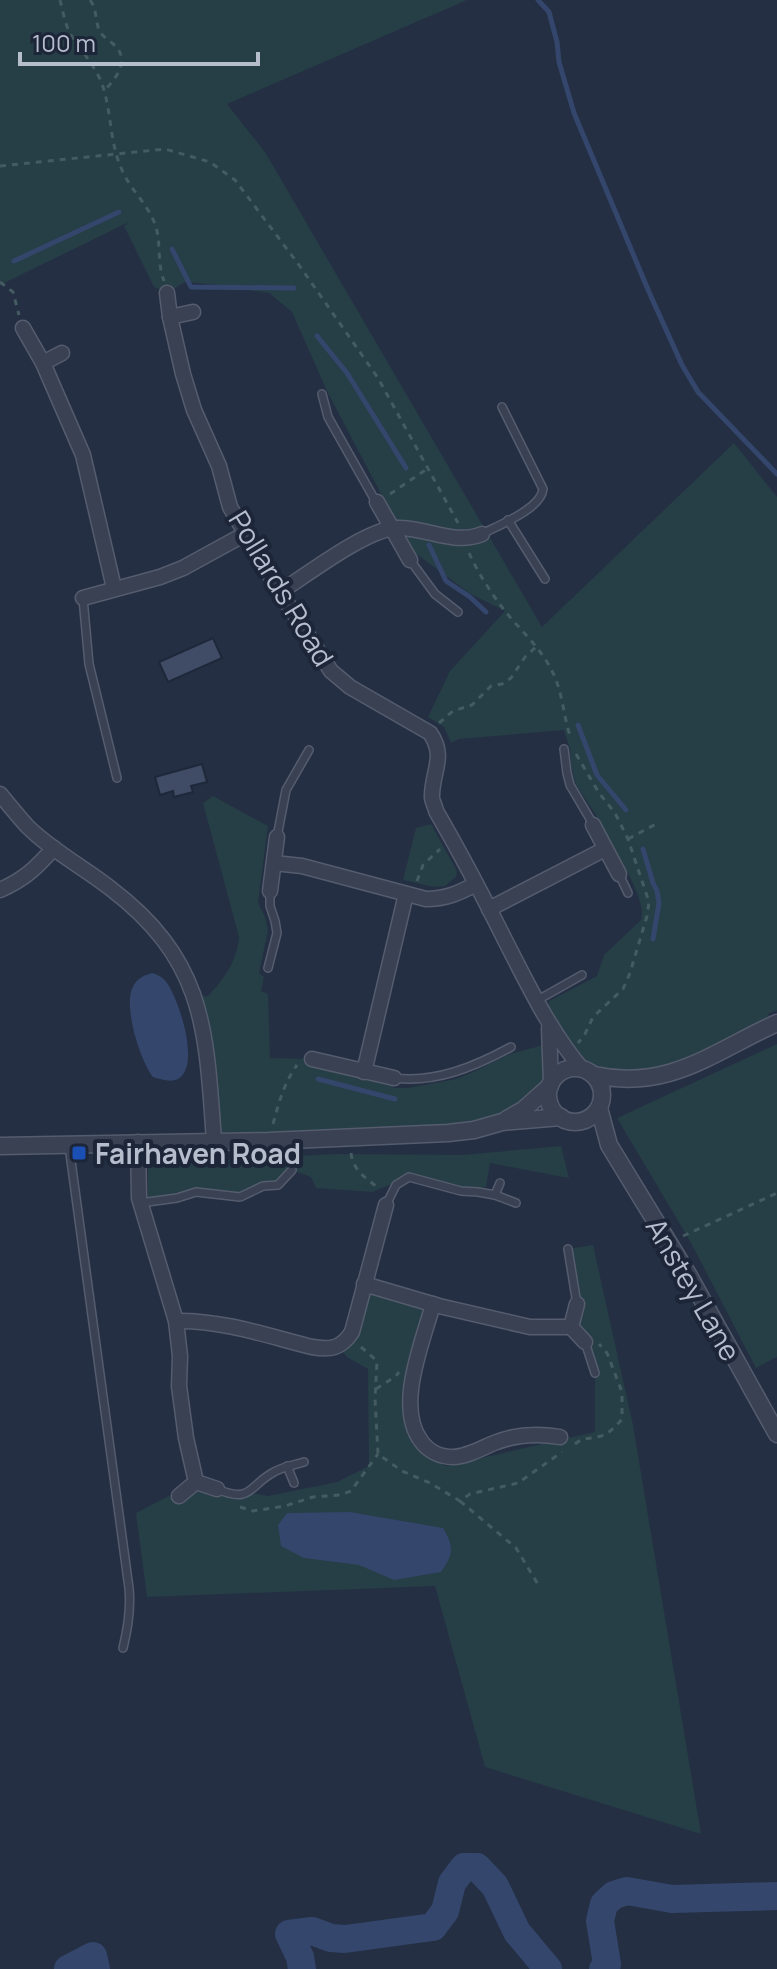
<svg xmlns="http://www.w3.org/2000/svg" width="777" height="1969" font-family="Manrope,sans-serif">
  <rect width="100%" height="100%" fill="#242f44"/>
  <!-- green -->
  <g fill="#263e45">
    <polygon points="0,0 467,0 227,104 265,152 542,627 734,443 777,497 777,1010 768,1014 772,1022 665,1074 594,1075 548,1024 549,1001 597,976 604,955 641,920 642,910 638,895 629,875 598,818 576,785 571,766 570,749 564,730 459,739 451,743 444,727 428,717 450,671 505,611 469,593 415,553 396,531 379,490 327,391 292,312 269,293 218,285 185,282 167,293 154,287 124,226 129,222 0,285"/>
    <path d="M 213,796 L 268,826 L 258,903 L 265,917 L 268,930 L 259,973 L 264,977 L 261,991 L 268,994 L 270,1058 L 312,1059 L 394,1078 L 393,1088 L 408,1088 L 456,1079 L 471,1073 L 510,1054 L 551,1043 L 551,1083 L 502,1122 L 214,1141 L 195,997 L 208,996 C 224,979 237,961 239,937 L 203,803 Z"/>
    <polygon points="431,824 457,871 456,877 445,886 434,887 403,880 416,828"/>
    <polygon points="777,1044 777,1357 756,1368 690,1241 617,1118"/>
    <polygon points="561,1146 569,1178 490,1163 486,1187 461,1191 409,1177 372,1192 316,1188 311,1177 292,1170 278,1185 240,1197 196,1192 148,1202 148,1164 336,1154 462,1155"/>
    <polygon points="593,1245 633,1425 701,1834 485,1767 435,1586 147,1597 136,1513 196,1482 268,1496 337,1482 369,1466 368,1369 347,1357 339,1347 368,1285 427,1307 414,1376 412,1444 446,1466 595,1432 595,1373 585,1342 571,1327 577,1304 568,1249"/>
  </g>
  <!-- water -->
  <g fill="#34466b">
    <path d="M 152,973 C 158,975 163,977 167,983 C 179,1000 201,1066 178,1079 C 170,1083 160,1079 153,1077 C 140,1060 124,1009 132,989 C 136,979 142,976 152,973 Z"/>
    <path d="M 350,1512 L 443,1528 C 455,1548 453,1554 441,1572 L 394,1580 L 359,1565 L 304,1558 L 281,1546 L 278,1525 L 287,1513 Z"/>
  </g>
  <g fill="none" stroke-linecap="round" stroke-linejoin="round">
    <!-- stream -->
    <g stroke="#34466b" stroke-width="5">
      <polyline points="538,0 549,12 557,42 559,62 574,113 649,292 682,365 698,392 777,474"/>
      <polyline points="172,249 191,287 294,288"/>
      <polyline points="14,261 119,212"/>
      <polyline points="317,336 347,373 406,468"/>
      <polyline points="429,545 446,581 470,597 486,612"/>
      <polyline points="578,725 597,775 626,810"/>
      <polyline points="643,849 653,883 657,891 659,903 653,939"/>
      <polyline points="318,1079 395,1099"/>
    </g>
    <!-- river -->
    <g stroke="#34466b" stroke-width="28">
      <polyline points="68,1969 93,1956 96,1969"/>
      <polyline points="302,1969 300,1957 289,1934 312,1931 331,1938 345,1939 433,1927 445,1911 452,1883 464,1867 477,1867 495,1886 517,1932 548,1969"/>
      <polyline points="603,1969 607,1964 600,1921 604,1904 614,1895 627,1891 672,1899 777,1896"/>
    </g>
  </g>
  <!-- building -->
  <g fill="#404b65" stroke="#1f283b" stroke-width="2">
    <polygon points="213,638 222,658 168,682 159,662"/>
    <polygon points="202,764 207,782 191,786 193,792 174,797 173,791 160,795 155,777"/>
  </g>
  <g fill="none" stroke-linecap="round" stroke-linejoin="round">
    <!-- service casing -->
    <g stroke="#545c6e" stroke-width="10">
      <g id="service">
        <polyline points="322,394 328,417 376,502"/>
        <polyline points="508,520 545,579"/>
        <path d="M 482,534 C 499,525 541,509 543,489 L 502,407"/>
        <polyline points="410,560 435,594 458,612"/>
        <polyline points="83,598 89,664 117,778"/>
        <polyline points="564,749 567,773 570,785 593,824"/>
        <polyline points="277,837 286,790 309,750"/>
        <polyline points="619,874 628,893"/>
        <polyline points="268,968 277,933 275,921 270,906 270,891"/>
        <polyline points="536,1001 582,975"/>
        <path d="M 394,1078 C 436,1083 474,1067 511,1047"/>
        <path d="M 69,1146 L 129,1588 C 131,1609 128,1628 123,1648"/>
        <polyline points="495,1195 500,1183"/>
        <polyline points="140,1203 177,1198 196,1192 240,1197 263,1186 278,1185 292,1170"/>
        <polyline points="386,1205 396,1185 409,1177 461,1191 478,1192 495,1195 516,1203"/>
        <polyline points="568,1249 577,1304"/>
        <polyline points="585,1342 595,1373"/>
        <polyline points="287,1466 294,1483"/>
        <path d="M 217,1489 C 252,1504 249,1485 274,1472 C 283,1467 294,1465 304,1462"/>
      </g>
    </g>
    <!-- minor casing -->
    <g stroke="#545c6e" stroke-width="17">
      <g id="minor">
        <path d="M 167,293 L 170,317 L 183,374 L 194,410 L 219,466 L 230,507 L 280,592 L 331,671 L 350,687 L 430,733 C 447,757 431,773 432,798 C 432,800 436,809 436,811 C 461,854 484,898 506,942 C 529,987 550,1031 582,1069"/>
        <polyline points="170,317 193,312"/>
        <polyline points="23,328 43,363 83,455 114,588"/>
        <polyline points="43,363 62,353"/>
        <polyline points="377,502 410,560"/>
        <path d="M 280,592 C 308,574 364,531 395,528 C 425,526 453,546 482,534"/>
        <polyline points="83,598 160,577 183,568 245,534"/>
        <path d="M 0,794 C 9,805 18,816 27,826 C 51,850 83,867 110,888 C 206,961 206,1030 214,1141"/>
        <polyline points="593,825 619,874"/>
        <path d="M 274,863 L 302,866 L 426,899 C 446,899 459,893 476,884"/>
        <path d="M 0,890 C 25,879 36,868 54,848"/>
        <polyline points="270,891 277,837"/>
        <polyline points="489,909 605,849"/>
        <polyline points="549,1028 551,1083"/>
        <polyline points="312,1059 394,1078"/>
        <polyline points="364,1072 406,894"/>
        <polyline points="138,1142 139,1198 176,1321 180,1356 179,1386 186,1438 196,1482"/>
        <polyline points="364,1284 439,1306 530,1327 571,1327"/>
        <path d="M 433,1304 C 423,1342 395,1406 421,1441 C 428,1451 440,1457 453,1457 C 466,1457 482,1448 494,1443 C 516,1434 537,1433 560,1437"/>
        <polyline points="577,1304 571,1327 585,1342"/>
        <path d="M 176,1321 C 222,1320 268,1336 312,1347 C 330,1350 341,1349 352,1332 L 386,1205"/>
        <polyline points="179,1496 196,1482 217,1489"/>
      </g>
    </g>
    <!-- tertiary casing -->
    <g stroke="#545c6e" stroke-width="19">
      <g id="tertiary">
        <circle cx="575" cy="1095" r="27"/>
        <path d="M 594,1075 C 669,1091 713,1052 777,1023"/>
        <polyline points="599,1108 609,1145 689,1276 777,1434"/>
        <polyline points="507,1119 523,1110 550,1086"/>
        <polyline points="0,1146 269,1141 448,1133 474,1130 502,1122 561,1117"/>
      </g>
    </g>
    <!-- path -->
    <g stroke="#445b61" stroke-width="3" stroke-dasharray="6 6" stroke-linecap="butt">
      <path d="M 60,0 C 63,11 65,25 71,35 C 81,50 93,64 101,81 C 112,110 109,142 122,170 C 131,191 149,205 156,227 C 161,245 157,263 164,281"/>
      <path d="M 90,0 C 97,9 95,19 99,30 C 102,36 107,39 112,43 C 132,59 117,77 104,91"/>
      <polyline points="0,166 165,149 210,162 235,180 299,265 378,378 458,523"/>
      <polyline points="0,282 13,292 19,315"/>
      <polyline points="390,494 427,469"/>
      <path d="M 469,553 C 478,573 491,593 505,611 C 520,630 539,646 551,669 C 563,691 563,716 571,739"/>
      <polyline points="439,723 453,711 472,705 491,686 502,684 511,678 525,657 536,647"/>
      <polyline points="576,754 599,793 615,813 628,839 649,902 647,916 630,973 623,989 593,1017 585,1034 578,1043"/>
      <polyline points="628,839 656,824"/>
      <polyline points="417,881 423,865 440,849"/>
      <path d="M 273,1124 C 279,1102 284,1083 297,1065"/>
      <path d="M 351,1153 C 353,1171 367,1179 380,1189"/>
      <polyline points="683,1236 777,1193"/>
      <polyline points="361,1347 377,1361 375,1399 378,1454 402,1471 430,1483 460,1501 470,1494 518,1483 562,1452"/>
      <polyline points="376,1389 396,1376 399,1372"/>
      <path d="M 575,1444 C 583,1437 591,1439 601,1436 C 610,1433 616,1426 622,1419 L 622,1392 L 607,1353 L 599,1344"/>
      <polyline points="460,1501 516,1548 539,1586"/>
      <polyline points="240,1507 253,1511 285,1506 313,1497 340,1495 351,1491 378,1454"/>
    </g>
    <!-- service -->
    <use href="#service" stroke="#394153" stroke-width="7"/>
    <!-- minor -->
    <use href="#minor" stroke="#394153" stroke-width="14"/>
    <!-- tertiary -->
    <use href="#tertiary" stroke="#394153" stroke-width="16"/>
  </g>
  <!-- markers -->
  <rect fill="#1a4fb4" stroke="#1d2639" stroke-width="3" x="71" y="1145" width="16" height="16" rx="4"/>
  <g text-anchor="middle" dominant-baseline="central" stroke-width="8" stroke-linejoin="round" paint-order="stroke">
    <!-- street labels -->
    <g font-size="28" fill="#b6bdcd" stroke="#1d2639">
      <text transform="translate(282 588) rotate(59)">Pollards Road</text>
      <text transform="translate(694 1289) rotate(60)">Anstey Lane</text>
    </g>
    <!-- poi labels -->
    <g font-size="28" font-weight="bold" fill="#b6bdcd" stroke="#1d2639" text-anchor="start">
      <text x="95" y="1153">Fairhaven Road</text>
    </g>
  </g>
  <!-- scale -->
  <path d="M20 52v12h238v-12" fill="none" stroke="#b6bdcd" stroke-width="4"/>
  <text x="32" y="52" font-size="24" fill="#b6bdcd" stroke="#1d2639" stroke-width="6" paint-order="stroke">100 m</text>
</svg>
